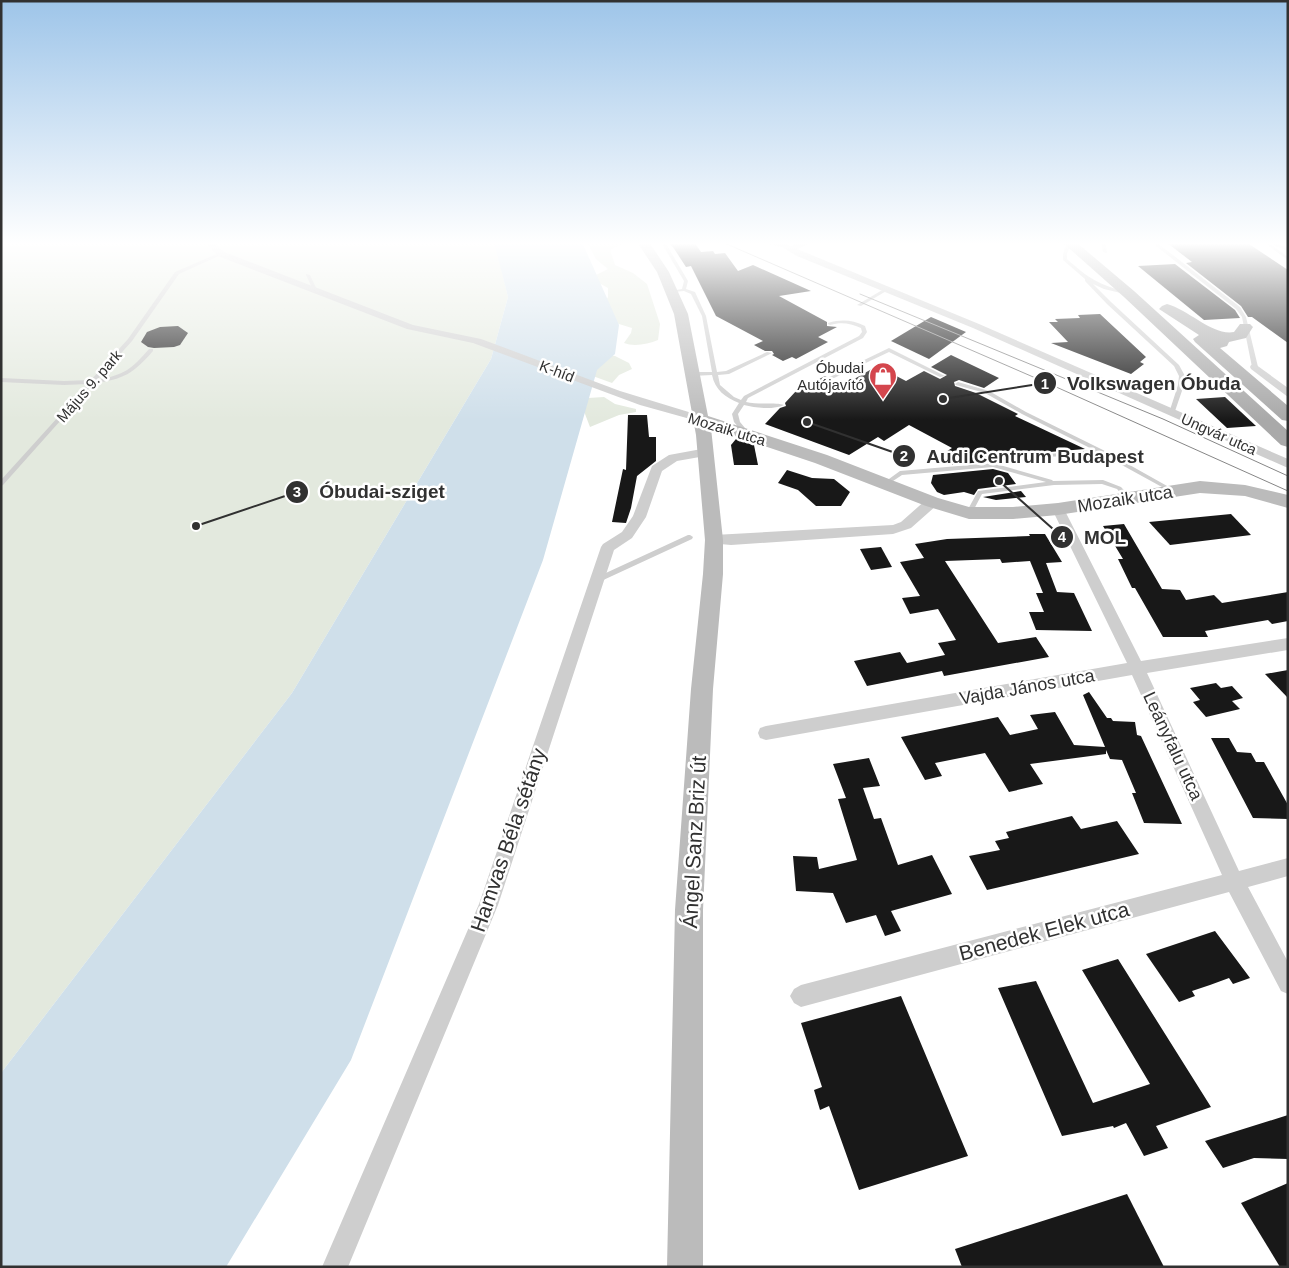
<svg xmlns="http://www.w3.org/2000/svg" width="1289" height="1268" font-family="Helvetica,sans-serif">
  <rect width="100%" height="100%" fill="#fff"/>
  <!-- green -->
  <g fill="#e3e9de">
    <polygon points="1,242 504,242 502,272 508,297 491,359 292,693 1,1073"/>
    <path d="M 587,242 L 625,242 L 610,250 L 615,265 L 633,273 L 647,284 L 660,324 L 658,340 C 648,344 634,347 624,343 L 631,333 L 632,328 L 606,320 L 600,311 L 608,297 L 608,288 L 590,278 L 608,269 L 596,259 Z"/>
    <polygon points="605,355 615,356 629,363 632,369 619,375 612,383 590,375"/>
    <polygon points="604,397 615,404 636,409 636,412 619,415 590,427 582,406 588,398"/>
  </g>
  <!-- water -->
  <polygon fill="#cfdfea" points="494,242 582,242 619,325 615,354 597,370 543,560 351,1060 226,1267 1,1267 1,1073 292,693 491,359 508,297"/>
  <!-- building -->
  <g fill="#181818">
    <polygon points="667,242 694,242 701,252 713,251 715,254 725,253 738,271 753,265 811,291 779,296 827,322 827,326 837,327 818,337 828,342 796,359 792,357 783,361 772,355 774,354 772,351 765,351 754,345 763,341 716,316 691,266 686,267 673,247"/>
    <polygon points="1166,242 1246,242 1288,270 1288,343 1252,317 1248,317 1241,306 1186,263 1192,262"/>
    <polygon points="1175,264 1235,310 1240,318 1204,320 1138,266"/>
    <polygon points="1100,314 1146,357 1140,362 1144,364 1131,374 1051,343 1068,342 1049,322 1058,322 1055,319 1080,318 1078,315"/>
    <polygon points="931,317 966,332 929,359 891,341"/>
    <polygon points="178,326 188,333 180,345 174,347 154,348 148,347 141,342 147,332 160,327"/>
    <polygon points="951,355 999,378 984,388 959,380 954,382 955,386 976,393 1018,414 1015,416 1085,449 1038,453 1029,460 999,462 1001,463 993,461 951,465 938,457 952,448 909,425 884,441 878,437 849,455 765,424 780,408 786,406 785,403 796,391 825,376 842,386 877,366 906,381 924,371 940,379 947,375 931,367"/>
    <polygon points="1225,397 1256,426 1227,428 1196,399"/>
    <polygon points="628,415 647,415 649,437 656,437 656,461 637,476 631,508 626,523 612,522 623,469 626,470"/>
    <polygon points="736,439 754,445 758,465 734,465 731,445"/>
    <polygon points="993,469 1008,473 1016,484 978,489 974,495 964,492 944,495 937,492 931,483 933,475"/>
    <polygon points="787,470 812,478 834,479 850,492 841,506 816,506 798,490 778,483"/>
    <polygon points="1021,491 1026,497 996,500 983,497"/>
    <polygon points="1231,514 1251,535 1170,545 1149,522"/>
    <polygon points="1124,524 1162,589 1180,590 1186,600 1214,595 1222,603 1288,592 1288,621 1272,624 1268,620 1205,631 1208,637 1163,637 1135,588 1132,588 1118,559 1123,559 1103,526"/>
    <polygon points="1029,534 1045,534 1062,562 1046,563 1057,592 1074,593 1092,631 1036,630 1029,612 1044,612 1036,593 1043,593 1030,561 1002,563 1000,559 945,561 998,643 1036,637 1049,657 944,676 942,671 867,686 854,661 900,652 907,663 945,655 938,643 956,640 938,609 910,614 902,598 920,596 900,562 924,558 915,544 947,539 1030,536"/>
    <polygon points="881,547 892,567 871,570 860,549"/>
    <polygon points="1288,670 1288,698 1265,674"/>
    <polygon points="1216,683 1221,688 1232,686 1243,698 1232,701 1240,709 1206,717 1193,702 1200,700 1190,688"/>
    <polygon points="1089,692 1107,718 1111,718 1113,721 1135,722 1137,735 1141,736 1182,824 1144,823 1132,793 1136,793 1122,760 1110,759 1106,750 1106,754 1030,764 1043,784 1009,792 985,753 935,763 942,776 925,780 901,737 998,717 1010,735 1038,729 1030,715 1055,712 1074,745 1105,747 1083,695"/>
    <polygon points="1211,738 1229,738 1237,752 1251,753 1256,762 1264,762 1288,805 1288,819 1253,818"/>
    <polygon points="869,758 880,786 863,788 874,819 881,818 898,865 932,855 952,894 891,911 901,931 885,936 876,915 846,923 833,893 796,891 793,856 817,857 819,869 857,860 838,799 846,798 833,764"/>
    <polygon points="1072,816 1081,829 1117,821 1139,854 987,890 969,856 1000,850 995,841 1009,838 1006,832"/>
    <polygon points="1215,931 1250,978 1233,984 1229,978 1210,985 1192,991 1195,996 1179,1002 1146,954"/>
    <polygon points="1118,959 1211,1107 1156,1126 1168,1148 1144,1156 1126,1123 1114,1128 1113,1126 1062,1136 998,988 1036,981 1093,1103 1150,1084 1082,970"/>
    <polygon points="901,996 968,1156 859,1190 829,1106 820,1110 814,1090 822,1087 801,1023"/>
    <polygon points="1288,1115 1288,1159 1254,1158 1223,1168 1205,1141"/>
    <polygon points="1288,1183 1288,1267 1280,1267 1241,1203"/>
    <polygon points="1127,1194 1164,1267 962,1267 955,1249"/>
  </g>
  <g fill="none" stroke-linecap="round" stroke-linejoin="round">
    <!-- lane -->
    <g fill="#cecece" fill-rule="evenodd">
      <path d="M 661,242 L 665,242 L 688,281 L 686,289 L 695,292 L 706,316 L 717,372 L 726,371 L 767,352 L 772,353 L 729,374 L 718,375 L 720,385 L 734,397 L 741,400 L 744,396 L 859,336 L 862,332 L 861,328 C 850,323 841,322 830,325 L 828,324 L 828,323 C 842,319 852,320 865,326 L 867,332 L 863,338 L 748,398 L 746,402 C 757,405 776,402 784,405 C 773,410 756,408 744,405 L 738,414 L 740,422 L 750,434 L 749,435 L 745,435 L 734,422 L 732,414 L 739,403 C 725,397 715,390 712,375 L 692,376 L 689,374 L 692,372 L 712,372 L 702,316 L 691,294 L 684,291 L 673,292 L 671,291 L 682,289 L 684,281 Z"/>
      <path d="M 1067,242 L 1071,242 L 1067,254 L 1067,259 C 1088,278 1099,285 1127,292 L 1127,294 L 1125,294 L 1104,289 L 1093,284 L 1111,302 L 1179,365 L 1185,376 L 1184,385 L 1174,414 L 1170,414 L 1169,413 L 1178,385 L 1179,376 L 1174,366 L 1107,304 L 1085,281 L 1085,279 L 1063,260 L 1063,254 Z"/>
      <polygon points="1101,242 1105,242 1107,253 1103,252"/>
      <polygon points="1151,242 1156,242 1240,307 1246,317 1258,367 1257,368 1252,367 1242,317 1236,309"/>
      <polygon points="1263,242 1274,242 1288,248 1288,251 1269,243 1288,257 1288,260"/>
      <path d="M 219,253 L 223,254 L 179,274 L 132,341 L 97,380 C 124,375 132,369 149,349 L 153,349 L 153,351 C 134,373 123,380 94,383 L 3,485 L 1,486 L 1,480 L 88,384 L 64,385 L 1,382 L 1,378 L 64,381 L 91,380 L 128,339 L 175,272 Z"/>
      <polygon points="306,274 310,275 318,292 318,293 314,292 306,275"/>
      <polygon points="884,289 888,290 861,306 857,305"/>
      <polygon points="889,348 945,376 940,377 889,352 834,378 829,377"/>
      <polygon points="958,382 989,391 1026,412 1103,450 1176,491 1175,492 1171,492 1100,453 1036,458 1036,456 1038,455 1094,450 1022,414 985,393 956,385 955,384"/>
      <polygon points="993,463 1052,480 1053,481 1103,480 1121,487 1131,498 1130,499 1126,499 1117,489 1102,484 1054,485 982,494 971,515 969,515 966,513 978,491 1046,482 993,467 902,475 887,485 885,486 882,484 900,471"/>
      <polygon points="688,535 690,535 693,537 692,539 599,582 597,583 593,580 595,578"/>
    </g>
    <!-- street -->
    <g fill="#cecece" fill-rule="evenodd">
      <polygon points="204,242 213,242 224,252 413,325 481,339 620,391 705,417 707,419 701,422 640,405 473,343 407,329 218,256"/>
      <polygon points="760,242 782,242 791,246 802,242 815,242 797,249 979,324 1288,459 1288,468 973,328 797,256 782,247"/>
      <polygon points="1255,364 1288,388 1288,397 1251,369 1250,367 1251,365"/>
      <polygon points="707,448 713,452 711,455 677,461 662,471 646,517 632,538 614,550 498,905 348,1267 322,1267 479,904 601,547 603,544 622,532 633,516 652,466 669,455"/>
      <polygon points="932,498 938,502 937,505 911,528 893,534 731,545 709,543 707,540 709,537 714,535 893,525 901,522 927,499"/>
      <polygon points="1058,505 1064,509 1141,661 1288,638 1288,650 1147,673 1239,871 1288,858 1288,876 1248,887 1288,962 1288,994 1281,991 1229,892 801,1007 794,1003 790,996 794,989 801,985 1222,875 1132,675 766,740 760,738 758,733 760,728 766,726 1127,663 1052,509"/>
    </g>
    <!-- secondary -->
    <polygon fill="#bbb" fill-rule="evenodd" points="637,242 649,242 669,272 688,314 708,416 827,455 938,498 969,507 1013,507 1058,503 1200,481 1245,485 1288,495 1288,508 1245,496 1200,493 1058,515 1013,519 969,519 926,506 815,463 711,428 723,540 723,574 713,689 703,910 703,1267 667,1267 675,910 691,689 703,574 705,540 696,435 674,314 657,272"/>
    <!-- primary -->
    <g fill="#a9a9a9" fill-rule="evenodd">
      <polygon points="1062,242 1076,242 1134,291 1288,431 1288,447 1281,445 1124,297"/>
      <path d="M 1167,304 C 1189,310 1213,336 1234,332 L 1240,324 L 1250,324 L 1253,327 L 1246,338 L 1229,342 L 1227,346 L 1220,348 L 1288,406 L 1288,421 L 1282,420 L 1195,342 L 1193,339 L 1199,335 L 1159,309 L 1162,306 Z"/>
    </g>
    <!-- tram -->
    <g stroke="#868686" stroke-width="1">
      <polyline points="722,242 1054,386 1288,491"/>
      <polyline points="860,294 1163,419 1288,476"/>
    </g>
  </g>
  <!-- sky -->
  <linearGradient id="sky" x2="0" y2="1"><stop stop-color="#9ec5e9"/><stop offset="0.58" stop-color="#fff"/><stop offset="1" stop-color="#fff" stop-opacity="0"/></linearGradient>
  <rect width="1289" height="420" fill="url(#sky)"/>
  <!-- icons -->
  <defs>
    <g id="shop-pin" transform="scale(1.4375)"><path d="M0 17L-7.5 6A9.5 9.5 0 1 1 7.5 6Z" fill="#d4464d" stroke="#fff"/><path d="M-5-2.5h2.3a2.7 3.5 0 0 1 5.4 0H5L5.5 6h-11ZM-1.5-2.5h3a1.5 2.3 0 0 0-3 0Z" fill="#fff"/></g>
  </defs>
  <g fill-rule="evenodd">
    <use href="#shop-pin" x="883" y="376"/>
  </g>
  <g text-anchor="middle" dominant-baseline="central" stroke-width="5" stroke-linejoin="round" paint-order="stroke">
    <!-- far-poi labels -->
    <g font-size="15" fill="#313131" stroke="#fff" text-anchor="end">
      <text x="864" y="367">Óbudai<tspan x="864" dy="17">Autójavító</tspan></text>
    </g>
    <!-- far-street labels -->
    <g font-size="15" fill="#313131" stroke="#fff">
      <text transform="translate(557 371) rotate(21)">K-híd</text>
      <text transform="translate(89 386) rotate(-49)">Május 9. park</text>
      <text transform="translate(727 429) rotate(17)">Mozaik utca</text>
      <text transform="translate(1219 434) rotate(24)">Ungvár utca</text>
    </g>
    <!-- street labels -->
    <g font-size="18" fill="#313131" stroke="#fff">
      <text transform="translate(1125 499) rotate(-9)">Mozaik utca</text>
      <text transform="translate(1027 687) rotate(-10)">Vajda János utca</text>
      <text transform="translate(1173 746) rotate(65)">Leányfalu utca</text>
    </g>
    <!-- near-street labels -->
    <g font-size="21" fill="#313131" stroke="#fff">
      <text transform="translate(508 840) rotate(-71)">Hamvas Béla sétány</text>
      <text transform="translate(694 842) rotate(-87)">Ángel Sanz Briz út</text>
      <text transform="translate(1044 931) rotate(-15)">Benedek Elek utca</text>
    </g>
  </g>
  <!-- callouts -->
  <path fill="none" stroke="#313131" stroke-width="2" d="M943 399L1045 383M807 422L904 456M196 526L297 492M999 481L1062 537"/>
  <g fill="#313131" stroke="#fff" stroke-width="2">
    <circle cx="943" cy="399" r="5"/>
    <circle cx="807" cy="422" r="5"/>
    <circle cx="196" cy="526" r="5"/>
    <circle cx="999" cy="481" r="5"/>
    <circle cx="1045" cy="383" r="12"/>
    <circle cx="904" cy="456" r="12"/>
    <circle cx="297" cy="492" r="12"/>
    <circle cx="1062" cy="537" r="12"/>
  </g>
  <g font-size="15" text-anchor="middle" font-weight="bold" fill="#fff">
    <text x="1045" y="389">1</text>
    <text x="904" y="461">2</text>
    <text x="297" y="497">3</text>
    <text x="1062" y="542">4</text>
  </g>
  <g font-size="19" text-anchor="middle" font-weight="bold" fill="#313131" stroke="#fff" stroke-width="5" stroke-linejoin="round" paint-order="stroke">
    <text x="1154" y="390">Volkswagen Óbuda</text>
    <text x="1035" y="463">Audi Centrum Budapest</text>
    <text x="382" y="498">Óbudai-sziget</text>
    <text x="1105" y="544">MOL</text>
  </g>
  <!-- border -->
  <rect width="1289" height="1268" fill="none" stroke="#313131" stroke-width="5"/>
</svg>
